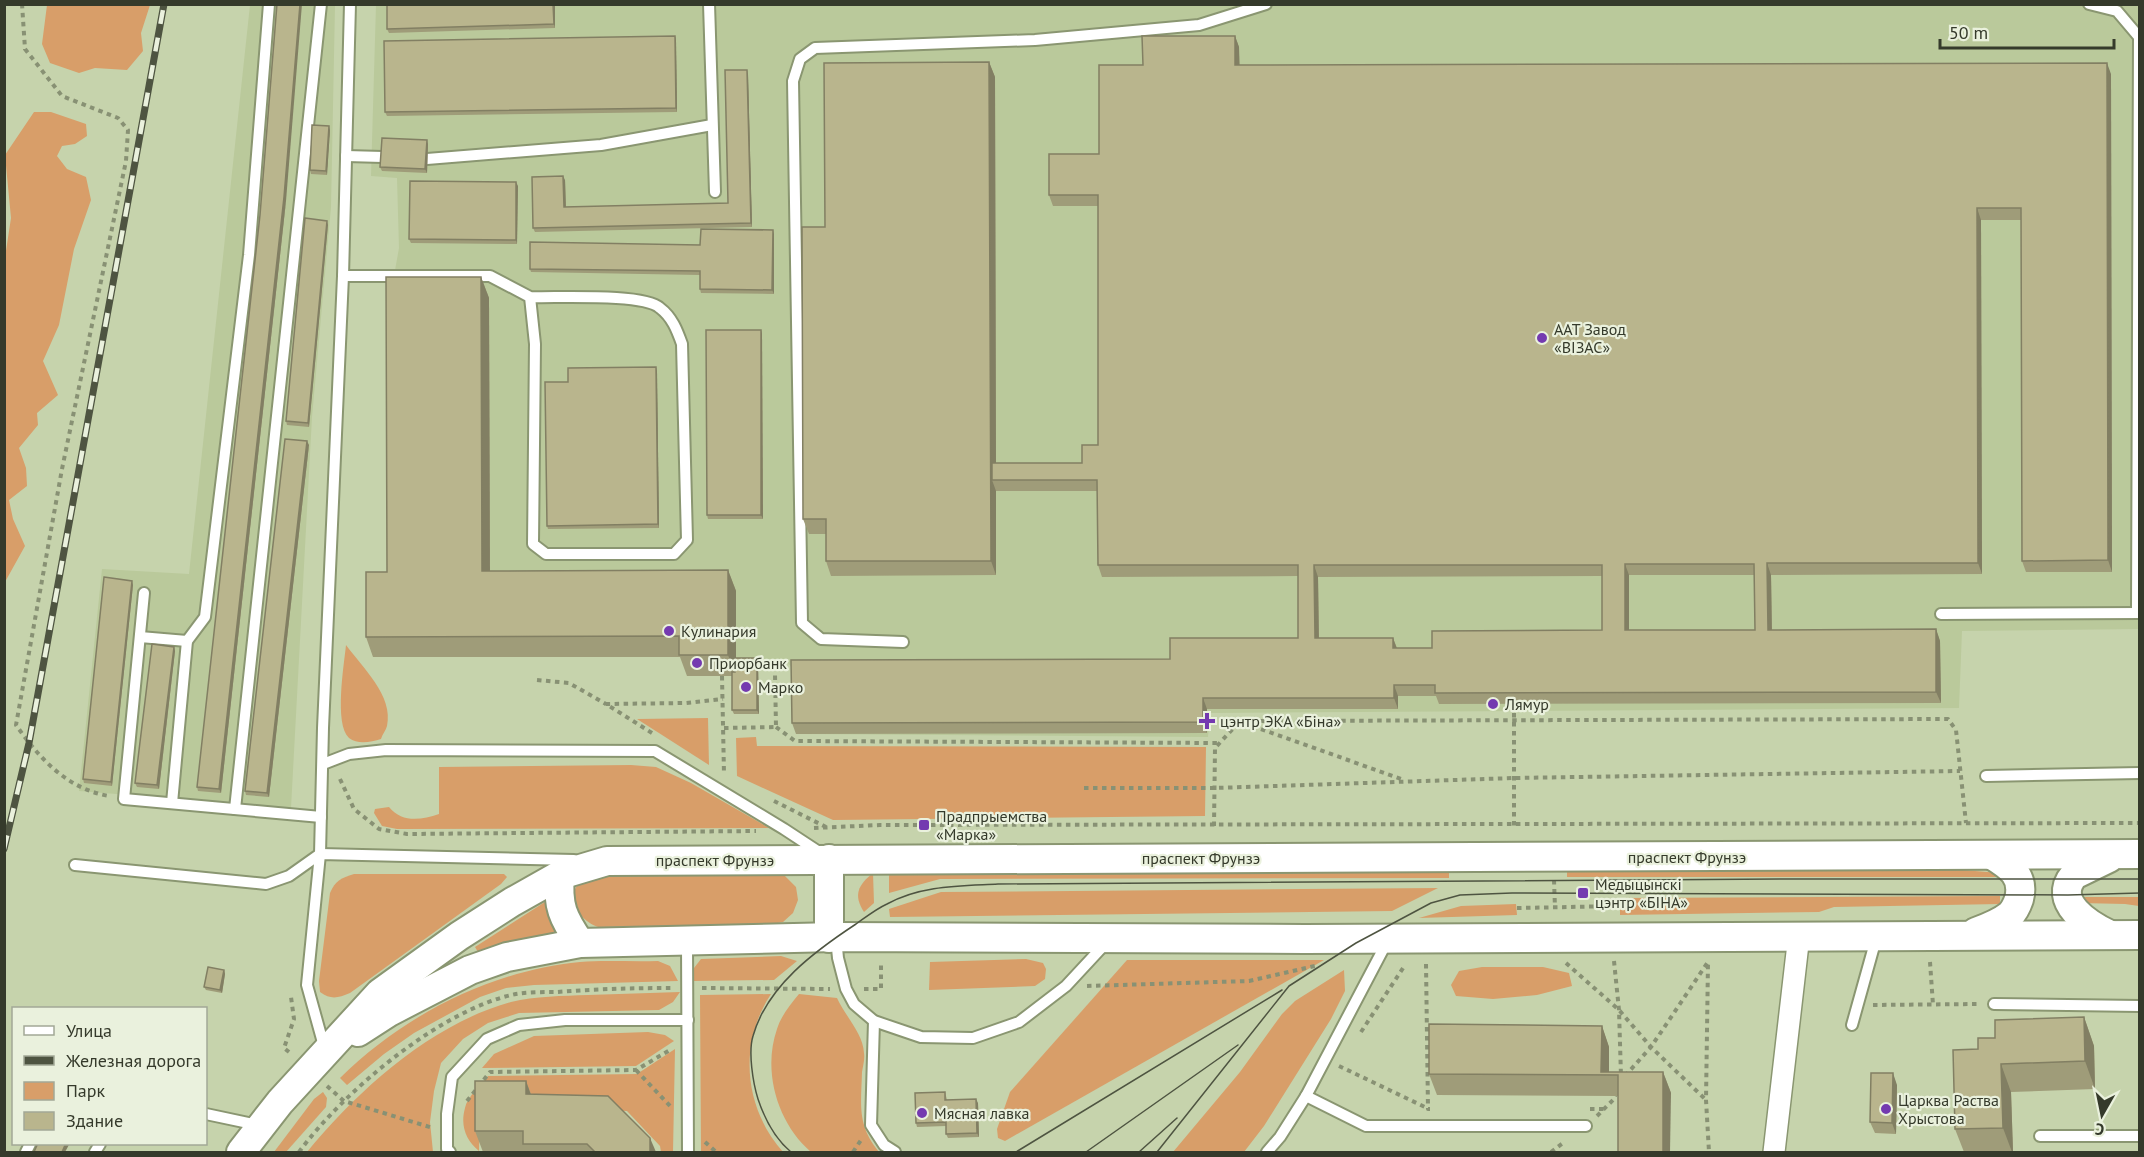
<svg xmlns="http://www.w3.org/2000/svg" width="2144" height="1157" font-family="'PT Sans',sans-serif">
  <rect width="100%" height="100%" fill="#c6d3ac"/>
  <!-- built -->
  <g fill="#bac99b">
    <polygon points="250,5 335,5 331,207 312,417 291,808 79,791 102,569 189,574"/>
    <polygon points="376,5 2139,5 2139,629 1962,631 1959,708 1210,713 1208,737 796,734 795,671 786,661 736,662 736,676 687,676 686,657 373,657 373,593 394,593 394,276 399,248 397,178 371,176"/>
  </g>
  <!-- green -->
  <g fill="#d89e69">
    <polygon points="47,5 150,5 141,33 143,51 127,70 95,68 79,73 50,63 42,44"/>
    <polygon points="34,112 51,112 86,124 87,136 75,144 62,146 57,156 67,169 86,177 91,200 74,249 59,325 43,361 58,395 37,413 38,425 19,448 26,468 27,486 9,500 13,519 25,546 5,582 4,264 11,218 5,155"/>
    <path d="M 346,645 C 362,667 394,696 387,726 C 386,730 382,735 381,739 C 371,742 358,745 349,738 C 334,724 344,665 346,645 Z"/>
    <polygon points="708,718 709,765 637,719"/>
    <polygon points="756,737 757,746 1206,747 1205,816 833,820 737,776 736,738"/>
    <path d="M 631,765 L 656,767 L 691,783 L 769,828 L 397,829 L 382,826 L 374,813 L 375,809 L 389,807 C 402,823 421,820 439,814 L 439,767 Z"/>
    <polygon points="1449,867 1449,878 940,879 889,893 889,871"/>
    <polygon points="1937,868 2000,873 1999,877 1567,877 1567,869"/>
    <path d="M 873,873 L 874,903 L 864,912 C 853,895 858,885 873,873 Z"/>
    <path d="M 354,874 L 504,874 L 507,877 L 501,884 L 350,993 C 338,998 331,1000 320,992 L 319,981 L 330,893 C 335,881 341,878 354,874 Z"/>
    <path d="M 594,874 L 783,874 L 796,887 L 798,900 L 793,913 L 783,922 L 768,925 L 598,927 C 580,921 563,898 581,881 C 585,878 591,876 594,874 Z"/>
    <polygon points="1438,888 1392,911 890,917 889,909 941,892"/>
    <polygon points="2000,896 2000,904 1834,907 1819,912 1620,915 1620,898"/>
    <polygon points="2075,897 2139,897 2139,906 2125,904 2080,903"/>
    <polygon points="548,900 551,924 558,932 478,952 475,947"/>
    <polygon points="1516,904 1517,915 1419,918 1461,906"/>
    <polygon points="781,956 797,961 774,980 693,981 694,968 701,959"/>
    <polygon points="1026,959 1043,963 1046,969 1045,979 1035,986 929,990 930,962"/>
    <polygon points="1127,960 1324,960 1005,1141 998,1138 997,1129 1010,1092"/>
    <path d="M 658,961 L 670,966 L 678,981 L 534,985 L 506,988 L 480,997 L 414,1033 L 384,1054 L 347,1085 L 340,1078 C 404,1015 490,971 580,962 C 605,960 632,962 658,961 Z"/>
    <polygon points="1482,967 1543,967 1569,973 1572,986 1537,995 1493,999 1456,996 1451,985 1459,971"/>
    <polygon points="1344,970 1345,991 1331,1019 1264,1126 1244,1152 1173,1152 1240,1072 1282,1014 1295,1001"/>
    <path d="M 680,992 L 673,1002 L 659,1010 L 519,1013 L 488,1023 L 463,1039 L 441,1063 L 434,1091 L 430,1122 L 433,1152 L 307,1152 C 358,1090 431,1024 511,1002 C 535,996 563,996 588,995 C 619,994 650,993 680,992 Z"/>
    <path d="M 771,994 C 738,1044 744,1108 783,1152 L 701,1152 L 700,995 Z"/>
    <path d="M 799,994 L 837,998 C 845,1016 863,1033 864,1053 C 865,1059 863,1066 862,1072 C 861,1106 857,1125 879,1152 L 811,1152 C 778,1124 762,1072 777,1029 C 781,1016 790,1005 799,994 Z"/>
    <polygon points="648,1032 665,1035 674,1041 636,1066 482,1068 494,1054 534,1036"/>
    <path d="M 675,1049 L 673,1152 L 661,1152 L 660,1146 L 627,1111 L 541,1107 L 540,1094 L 480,1094 L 479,1151 C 466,1140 460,1126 465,1108 C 467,1097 481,1085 488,1076 L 637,1074 Z"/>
    <polygon points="323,1092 327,1098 326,1107 286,1152 274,1152 314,1099"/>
  </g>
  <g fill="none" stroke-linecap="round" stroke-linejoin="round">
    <!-- lane casing -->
    <g stroke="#8a9671" stroke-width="14">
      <g id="lane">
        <polyline points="709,4 715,192"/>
        <polyline points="2089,4 2117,11 2139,37 2137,613"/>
        <polyline points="346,156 383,157"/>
        <polyline points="427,159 601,145 712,125"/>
        <path d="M 343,276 L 490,276 L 530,297 L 535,344 L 533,544 L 546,554 L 674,554 L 687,540 L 682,344 C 677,330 672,317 660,308 C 644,293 556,298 530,297"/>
        <polyline points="144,593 124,799 321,817"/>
        <polyline points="1941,614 2140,613"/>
        <polyline points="140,637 187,641"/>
        <polyline points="903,642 821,639 802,623 793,81 800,59 815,48 1035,40 1199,25 1266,4"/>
        <polyline points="323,764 349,754 386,750 655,751 784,829 819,852"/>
        <polyline points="1986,776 2140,773"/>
        <polyline points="172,803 187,641 205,617 249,255 269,4"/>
        <polyline points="235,809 321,4"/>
        <polyline points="75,865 266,884 289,876 320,854 574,860"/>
        <polyline points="836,938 838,958 846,989 854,1004 874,1021 921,1037 973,1038 1019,1022 1066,986 1105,944"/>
        <polyline points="687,943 688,1152"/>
        <polyline points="1994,1004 2140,1006"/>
        <polyline points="874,1021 871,1125 884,1145 895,1152"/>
        <polyline points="1852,1025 1876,939"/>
        <polyline points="325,1050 307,985 320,854 323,728 343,276 350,4"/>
        <polyline points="1306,1096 1366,1126 1586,1126"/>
        <polyline points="206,1114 258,1125"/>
        <polyline points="2040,1136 2140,1136"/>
        <polyline points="26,1152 30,1144"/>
        <polyline points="95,1152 100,1144"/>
        <polyline points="450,1152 447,1149 447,1114 452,1077 487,1039 519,1025 565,1020 688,1020"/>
        <polyline points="1267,1152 1280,1137 1306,1096 1387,942"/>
      </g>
    </g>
    <!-- street casing -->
    <g stroke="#8a9671" stroke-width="24">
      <polyline id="street" points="1774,1152 1799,935"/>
    </g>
    <!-- secondary casing -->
    <g stroke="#8a9671" stroke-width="32">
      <g id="secondary">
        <path d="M 2109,858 L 2074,875 C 2051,902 2089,925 2110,935"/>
        <path d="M 560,875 C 557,906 563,918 580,943"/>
        <path d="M 1976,932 C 1987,928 2000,923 2010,915 C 2014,911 2017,905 2019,899 C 2025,876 2010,866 1992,855"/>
        <polyline points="829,938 829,859"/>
        <polyline points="358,1032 389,1012 470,970 507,957 580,943 836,937 1305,939 2140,935"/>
        <polyline points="241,1152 280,1102 380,993 459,936 512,902 560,875 607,861 2140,854"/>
      </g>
    </g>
    <!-- path -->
    <g stroke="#889174" stroke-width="4" stroke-dasharray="4.5 4.5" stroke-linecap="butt">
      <path d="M 22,4 L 25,49 L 62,96 L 118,118 L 128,130 L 126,161 L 62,469 L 16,725 C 39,758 67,789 109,796"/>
      <polyline points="722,676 724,774"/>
      <polyline points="537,680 569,683 606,704"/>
      <polyline points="1514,704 1514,826"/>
      <polyline points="1244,723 1404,780"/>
      <polyline points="776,727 795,741 1219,743"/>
      <polyline points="724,728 776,727 775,674"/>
      <polyline points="652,733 606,704 686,703 723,699"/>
      <polyline points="340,779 354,809 379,829 407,834 756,831"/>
      <polyline points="1084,788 1214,788 1514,778 1960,771"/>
      <polyline points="774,801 826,827"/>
      <polyline points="1214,826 1215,748 1240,721 1948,719 1956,730 1966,823"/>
      <polyline points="814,828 880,825 2140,823"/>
      <polyline points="1554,880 1555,908"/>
      <polyline points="1517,908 1620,906"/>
      <polyline points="1614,961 1619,1010 1621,1076"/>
      <polyline points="1930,962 1933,1005"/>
      <polyline points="1566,963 1619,1010 1651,1047 1706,1100"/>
      <polyline points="1426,964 1428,1109 1430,1109"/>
      <polyline points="1087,986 1249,981 1315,966"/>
      <polyline points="702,988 830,989"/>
      <polyline points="864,989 881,989 881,962"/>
      <polyline points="1873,1005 1979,1004"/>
      <polyline points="1361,1032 1405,965"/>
      <polyline points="289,1052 284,1048 294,1019 291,997"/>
      <polyline points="1339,1066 1427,1108"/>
      <polyline points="636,1070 670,1106"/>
      <polyline points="1625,1076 1651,1047 1708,962 1706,1100 1709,1152"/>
      <polyline points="327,1086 344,1101 433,1128"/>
      <polyline points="467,1101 490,1072 636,1070 670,1050"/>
      <polyline points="1590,1109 1604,1109"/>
      <polyline points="1597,1116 1613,1100 1617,1092"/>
      <polyline points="705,1142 716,1152"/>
      <path d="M 299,1152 C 343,1092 441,1009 516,994 C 529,992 544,992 557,992 C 595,989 633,988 671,988"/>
      <polyline points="853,1152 861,1140"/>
      <polyline points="1551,1152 1563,1143"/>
    </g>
    <!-- lane -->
    <use href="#lane" stroke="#fff" stroke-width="10"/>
    <!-- street -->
    <use href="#street" stroke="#fff" stroke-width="21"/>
    <!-- secondary -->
    <use href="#secondary" stroke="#fff" stroke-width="28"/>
    <!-- tram -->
    <g stroke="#4e5441" stroke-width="1.5">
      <path d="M 791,1152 C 774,1138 765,1120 758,1099 C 753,1083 748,1052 753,1036 C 767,986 815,951 856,924 C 866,917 876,909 887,904 C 921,885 961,886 998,884 L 1784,879 L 2140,879"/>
      <polyline points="1016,1152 1282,990"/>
      <polyline points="1086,1152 1238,1045"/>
      <polyline points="1139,1152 1177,1118"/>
      <polyline points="1157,1152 1289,986 1356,943 1431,903 1460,895 1512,893 2068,895 2140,893"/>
    </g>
    <!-- rail casing -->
    <g stroke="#4e5441" stroke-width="7">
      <polyline id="rail" points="4,849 29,743 164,4"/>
    </g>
    <!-- rail -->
    <use href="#rail" stroke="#eaf1dd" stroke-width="4.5" stroke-dasharray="14" stroke-linecap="butt"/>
  </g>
  <!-- wall -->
  <g fill="#9f9c79" fill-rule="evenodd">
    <polygon points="387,4 555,4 555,28 389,33 387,29"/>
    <polygon points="675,36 676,40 677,112 387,116 385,112"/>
    <path d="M 1235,36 L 1239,47 L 1239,65 L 2111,74 L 2112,572 L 2026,572 L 2022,561 L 2021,220 L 1981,220 L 1982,574 L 1771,575 L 1772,630 L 1936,629 L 1940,641 L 1941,703 L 1439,704 L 1436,696 L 1398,696 L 1398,709 L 1207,709 L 1207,733 L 796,734 L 792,723 L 1298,638 L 1298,576 L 1102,577 L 1098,565 L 1097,491 L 996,491 L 996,575 L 831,576 L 826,561 L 826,534 L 809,534 L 803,519 L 825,227 L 989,62 L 995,77 L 996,463 L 1082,463 L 1098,445 L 1098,206 L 1053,206 L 1049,195 L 1099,154 L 1143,65 ZM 1629,575 L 1754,575 L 1755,630 L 1629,630 ZM 1602,576 L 1602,630 L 1432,648 L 1397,648 L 1393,638 L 1319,638 L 1318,577 Z"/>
    <polygon points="748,74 752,227 535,232 533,228 565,180 566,207 728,203"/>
    <polygon points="330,130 327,175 311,174 310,170"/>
    <polygon points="428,144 427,173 382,171 380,167"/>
    <polygon points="518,186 517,244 411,243 409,239"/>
    <polygon points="286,201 221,793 198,791 197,787"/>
    <polygon points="328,225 309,427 287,425 286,421"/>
    <polygon points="774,234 774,294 701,293 700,289 700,275 531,272 530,269"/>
    <polygon points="481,277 489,298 490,571 728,570 736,591 736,658 757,658 758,662 759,714 734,714 732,710 732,676 687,676 680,657 373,657 366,637"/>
    <polygon points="761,330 762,334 763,519 708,519 707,515"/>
    <polygon points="657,371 659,528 548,529 547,526"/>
    <polygon points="309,445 269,797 246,795 245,791"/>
    <polygon points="133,585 112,786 84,783 83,779"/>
    <polygon points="174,647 175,651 159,789 137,787 135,783"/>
    <polygon points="224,970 225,974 222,993 206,990 204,987"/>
    <polygon points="2084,1017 2094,1046 2095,1089 2011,1092 2013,1152 1964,1152 1955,1129 1978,1049 1995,1038"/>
    <polygon points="1602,1026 1609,1047 1609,1072 1663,1072 1671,1093 1618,1096 1437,1095 1429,1074"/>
    <polygon points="526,1081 531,1094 656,1152 483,1152 475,1131"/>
    <polygon points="1897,1085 1896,1134 1875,1133 1870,1122"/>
    <polygon points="945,1092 947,1100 978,1103 979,1137 948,1138 946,1134 946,1126 917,1127 916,1123"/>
  </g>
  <!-- shaded-wall -->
  <g fill="#827f63">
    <polygon points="300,4 302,4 286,201 221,793 219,789"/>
    <polygon points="553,4 555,4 555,28 554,24"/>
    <polygon points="675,36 676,40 677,112 676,108"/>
    <polygon points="1235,36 1239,47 1240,76 1235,65"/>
    <polygon points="989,62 995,77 996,480 992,480 996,491 996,575 991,561"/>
    <polygon points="2107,63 2111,74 2112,572 2108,560"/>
    <polygon points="747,70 748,74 752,227 751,223"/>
    <polygon points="329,126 330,130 327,175 326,171"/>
    <polygon points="427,140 428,144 427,173 425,169"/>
    <polygon points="563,176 565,180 566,211 564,207"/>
    <polygon points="516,182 518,186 517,244 516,240"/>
    <polygon points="1977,208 1981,220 1982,574 1978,563"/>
    <polygon points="327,221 328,225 309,427 308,423"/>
    <polygon points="773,230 774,234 774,294 772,290"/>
    <polygon points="481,277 489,298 490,592 482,571"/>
    <polygon points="761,330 762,334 763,519 761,515"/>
    <polygon points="656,367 657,371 659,528 658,524"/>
    <polygon points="307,441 309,445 269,797 267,793"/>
    <polygon points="1767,563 1771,575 1772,641 1768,630"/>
    <polygon points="1625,564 1629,575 1629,641 1625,630"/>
    <polygon points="1314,565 1318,577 1319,649 1315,638"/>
    <polygon points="728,570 736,591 736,676 728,655"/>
    <polygon points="132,581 133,585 112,786 111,782"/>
    <polygon points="1936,629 1940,641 1941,703 1936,692"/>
    <polygon points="1393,638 1397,649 1393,648"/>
    <polygon points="174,647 175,651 159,789 157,785"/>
    <polygon points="757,658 758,662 759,714 757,710"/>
    <polygon points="1394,685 1398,696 1398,709 1394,698"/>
    <polygon points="1203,698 1207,709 1207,733 1203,722"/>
    <polygon points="224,970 225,974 222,993 220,990"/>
    <polygon points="2084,1017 2094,1046 2095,1089 2085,1061"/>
    <polygon points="1602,1026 1609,1047 1609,1075 1601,1072"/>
    <polygon points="2001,1064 2011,1092 2013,1152 2012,1152 2003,1128"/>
    <polygon points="1663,1072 1671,1093 1670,1152 1663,1152"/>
    <polygon points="1893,1073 1897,1085 1896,1134 1892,1123"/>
    <polygon points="526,1081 533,1101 526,1094"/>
    <polygon points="976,1099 978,1103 979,1137 977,1133"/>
    <polygon points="650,1138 656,1152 650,1152"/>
    <polygon points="66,1143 70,1143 65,1152 62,1152"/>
  </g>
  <!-- building -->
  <g fill="#b9b58d" stroke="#827f63" stroke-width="1.5" fill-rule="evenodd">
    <polygon points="277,4 300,4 284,197 219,789 197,787 260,215"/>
    <polygon points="387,4 553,4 554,24 387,29"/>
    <polygon points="675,36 676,108 385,112 384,41"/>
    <path d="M 1142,36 L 1235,36 L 1235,65 L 2107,63 L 2108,560 L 2022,561 L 2021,208 L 1977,208 L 1978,563 L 1767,563 L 1768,630 L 1936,629 L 1936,692 L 1435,693 L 1435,685 L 1394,685 L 1394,698 L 1203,698 L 1203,722 L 792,723 L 791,660 L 1170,659 L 1170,638 L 1298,638 L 1298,565 L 1098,565 L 1097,480 L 992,480 L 992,463 L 1082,463 L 1082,445 L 1098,445 L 1098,195 L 1049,195 L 1049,154 L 1099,154 L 1099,65 L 1143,65 ZM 1625,564 L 1754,564 L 1755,630 L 1625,630 ZM 1314,565 L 1602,565 L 1602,630 L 1432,631 L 1432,648 L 1393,648 L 1393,638 L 1315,638 Z"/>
    <polygon points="989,62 991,561 826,561 826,519 803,519 802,227 825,227 824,63"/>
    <polygon points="725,70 747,70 751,223 533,228 532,177 563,176 564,207 728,203"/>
    <polygon points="312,125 329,126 326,171 310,170"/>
    <polygon points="382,138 427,140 425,169 380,167"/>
    <polygon points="410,181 516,182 516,240 409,239"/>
    <polygon points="305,218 327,221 308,423 286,421"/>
    <polygon points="701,229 773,230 772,290 700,289 700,271 530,269 530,242 700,245"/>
    <polygon points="386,277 481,277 482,571 728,570 728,655 679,655 679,636 366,637 366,572 387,572"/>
    <polygon points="706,330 761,330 761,515 707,515"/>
    <polygon points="656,367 658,524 547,526 545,382 568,382 568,368"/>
    <polygon points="285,439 307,441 267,793 245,791"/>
    <polygon points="104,577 132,581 111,782 83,779"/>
    <polygon points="152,644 174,647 157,785 135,783"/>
    <polygon points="734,658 757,658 757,710 732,710 732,672 735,672"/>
    <polygon points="208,967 224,970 220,990 204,987"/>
    <polygon points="2084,1017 2085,1061 2001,1064 2003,1128 1955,1129 1953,1050 1978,1049 1978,1038 1995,1038 1995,1020"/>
    <polygon points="1429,1024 1602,1026 1601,1072 1663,1072 1663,1152 1618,1152 1618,1075 1429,1074"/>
    <polygon points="1871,1073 1893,1073 1892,1123 1870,1122"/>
    <polygon points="475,1081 526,1081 526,1094 608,1096 650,1138 650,1152 595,1152 587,1144 523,1144 523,1131 475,1131"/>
    <polygon points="945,1092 945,1100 976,1099 977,1133 946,1134 946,1122 916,1123 915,1093"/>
    <polygon points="38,1143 66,1143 62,1152 34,1152"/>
  </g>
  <!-- markers -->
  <g fill="#743ab0" stroke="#eaf1dd" stroke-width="2">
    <circle cx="1542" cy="338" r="6"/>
    <circle cx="669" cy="631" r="6"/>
    <circle cx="697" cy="663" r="6"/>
    <circle cx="746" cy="687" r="6"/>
    <circle cx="1493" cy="704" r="6"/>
    <path d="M1204 712h6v6h6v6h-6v6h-6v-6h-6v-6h6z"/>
    <rect x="918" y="819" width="12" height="12" rx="3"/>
    <rect x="1577" y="887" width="12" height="12" rx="3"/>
    <circle cx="1886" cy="1109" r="6"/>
    <circle cx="922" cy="1113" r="6"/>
  </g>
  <g text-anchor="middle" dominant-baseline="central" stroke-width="4.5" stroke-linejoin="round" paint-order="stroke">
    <!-- poi labels -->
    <g font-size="16" fill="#353a2b" stroke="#eaf1dd" text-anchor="start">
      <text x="1554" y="329">ААТ Завод<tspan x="1554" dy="18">«ВІЗАС»</tspan></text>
      <text x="681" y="631">Кулинария</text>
      <text x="709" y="663">Приорбанк</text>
      <text x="758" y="687">Марко</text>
      <text x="1505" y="704">Лямур</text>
      <text x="1220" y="721">цэнтр ЭКА «Біна»</text>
      <text x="936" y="816">Прадпрыемства<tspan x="936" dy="18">«Марка»</tspan></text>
      <text x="1595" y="884">Медыцынскі<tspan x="1595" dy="18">цэнтр «БІНА»</tspan></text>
      <text x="1898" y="1100">Царква Раства<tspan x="1898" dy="18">Хрыстова</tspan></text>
      <text x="934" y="1113">Мясная лавка</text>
    </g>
    <!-- street labels -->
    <g font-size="16" fill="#353a2b" stroke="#eaf1dd">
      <text x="1687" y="857">праспект Фрунзэ</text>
      <text x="1201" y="858">праспект Фрунзэ</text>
      <text x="715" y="860">праспект Фрунзэ</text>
    </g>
  </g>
  <!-- border -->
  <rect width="2144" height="1157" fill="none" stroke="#353a2b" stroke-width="12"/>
  <!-- legend -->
  <rect x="12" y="1007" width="195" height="138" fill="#eaf1dd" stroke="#a2a896" stroke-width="1.5"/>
  <rect x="24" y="1026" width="30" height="9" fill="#ffffff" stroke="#a2a896" stroke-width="1.5"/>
  <text x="66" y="1037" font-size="18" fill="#353a2b">Улица</text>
  <rect x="24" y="1056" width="30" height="9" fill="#4e5441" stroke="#a2a896" stroke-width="1.5"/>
  <text x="66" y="1067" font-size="18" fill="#353a2b">Железная дорога</text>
  <rect x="24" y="1082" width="30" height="18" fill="#d89e69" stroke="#a2a896" stroke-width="1.5"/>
  <text x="66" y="1097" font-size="18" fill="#353a2b">Парк</text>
  <rect x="24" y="1112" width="30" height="18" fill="#b9b58d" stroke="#a2a896" stroke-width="1.5"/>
  <text x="66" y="1127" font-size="18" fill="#353a2b">Здание</text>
  <!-- north arrow -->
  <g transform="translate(2102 1115) rotate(189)" stroke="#eaf1dd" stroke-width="4.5" paint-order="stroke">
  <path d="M0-4.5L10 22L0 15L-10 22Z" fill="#353a2b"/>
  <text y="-9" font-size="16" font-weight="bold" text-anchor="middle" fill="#353a2b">С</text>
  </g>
  <!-- scale -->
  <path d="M1940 39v9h174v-9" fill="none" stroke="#353a2b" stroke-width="3"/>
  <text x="1949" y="39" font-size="18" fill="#353a2b" stroke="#eaf1dd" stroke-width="4.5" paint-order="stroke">50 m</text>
</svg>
